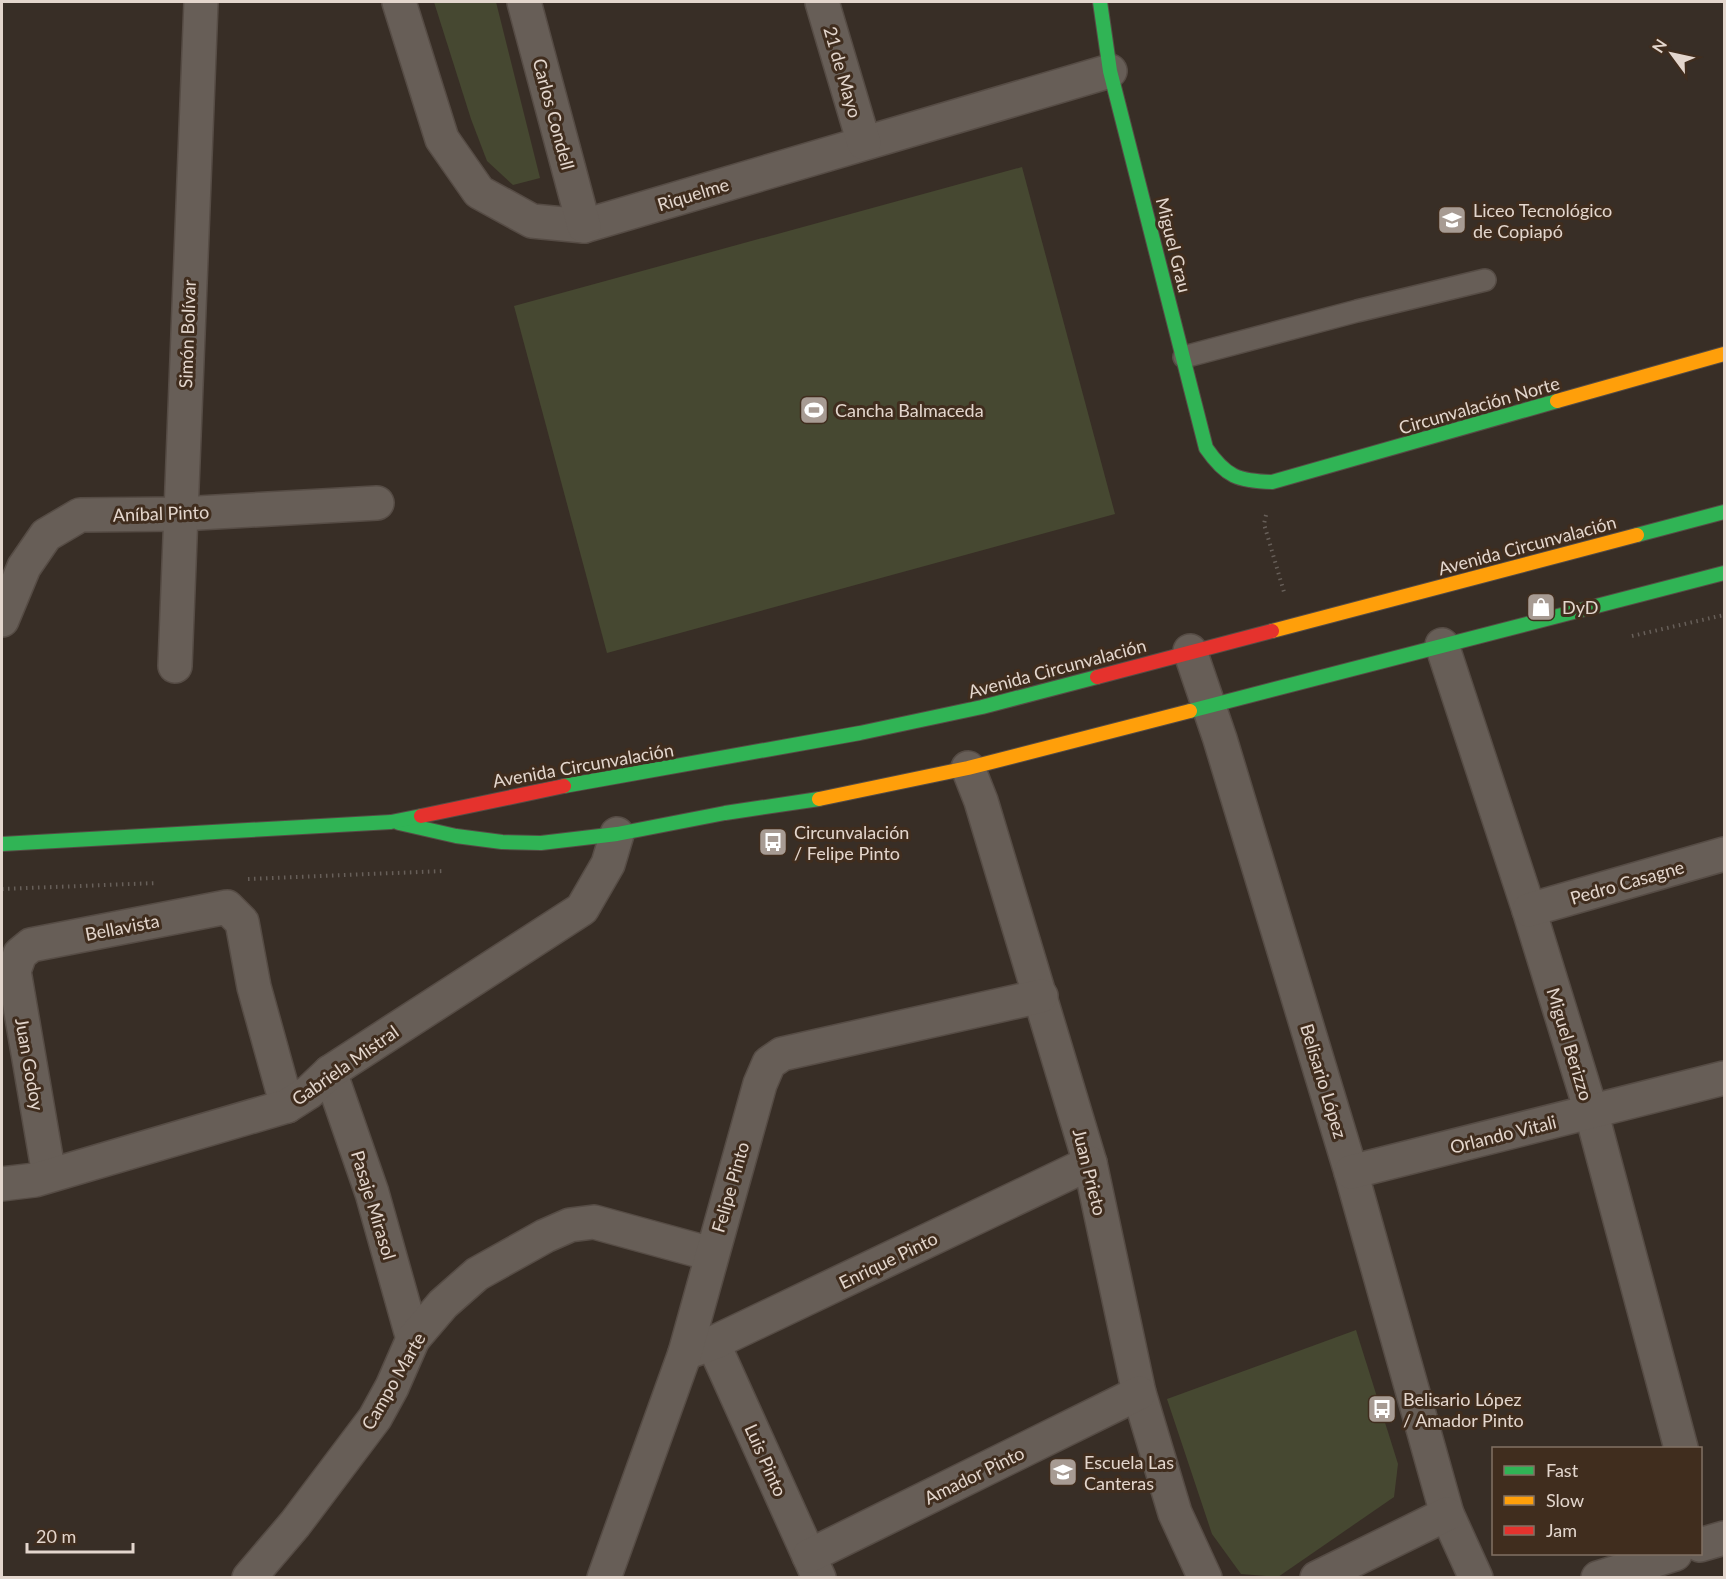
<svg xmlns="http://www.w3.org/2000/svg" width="1726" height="1579" font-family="Lato,sans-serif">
  <rect width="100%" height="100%" fill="#382e26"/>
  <!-- green -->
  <g fill="#464831">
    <polygon points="434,2 496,2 540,178 513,185 487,161 471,119"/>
    <polygon points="1022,167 1115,514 607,653 514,306"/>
    <polygon points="1356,1330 1398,1464 1394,1497 1278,1577 1241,1574 1212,1534 1167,1399"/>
  </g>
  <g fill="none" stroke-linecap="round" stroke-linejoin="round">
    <!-- lane casing -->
    <g stroke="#564c45" stroke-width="24">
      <polyline id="lane" points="1184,357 1357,311 1485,280"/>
    </g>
    <!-- street casing -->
    <g stroke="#564c45" stroke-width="36">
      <g id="street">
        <polyline points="399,2 442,139 479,192 532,221 584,226 1110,71"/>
        <polyline points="524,2 584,226"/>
        <polyline points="822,2 864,143"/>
        <polyline points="2,620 24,567 46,535 80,515 180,514 377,503"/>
        <polyline points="1442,645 1529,910 1591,1111 1681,1448"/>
        <polyline points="1190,651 1220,739 1351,1172 1447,1514 1476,1578"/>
        <polyline points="175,666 201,2"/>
        <polyline points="968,768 981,801 1090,1163 1139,1393 1175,1513 1205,1578"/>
        <polyline points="1529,910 1724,854"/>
        <polyline points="330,1072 372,1193 413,1339"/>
        <polyline points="1351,1172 1724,1078"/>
        <polyline points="49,1175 14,971 20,954 31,945 227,907 242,922 254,987 287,1106"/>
        <polyline points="2,1184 35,1180 287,1106 309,1092 330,1072 582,909 608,864 617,834"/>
        <polyline points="713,1343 819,1578"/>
        <polyline points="685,1353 713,1343 1090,1163"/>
        <polyline points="1700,1545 1724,1538"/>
        <polyline points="809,1556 1139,1393"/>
        <polyline points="249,1578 295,1524 375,1418 392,1387 413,1339 443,1304 477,1274 545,1236 570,1225 594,1222 711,1254"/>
        <polyline points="604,1578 685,1353 760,1084 769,1063 782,1054 1041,996"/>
        <polyline points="1317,1578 1447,1514"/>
        <polyline points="1598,1578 1675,1554"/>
      </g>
    </g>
    <!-- fast casing -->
    <g stroke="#564c45" stroke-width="16">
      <g id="fast">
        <path d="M 1100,2 L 1110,71 L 1206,448 C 1226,477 1238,481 1272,482 L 1557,401"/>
        <polyline points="1637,535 1724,512"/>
        <polyline points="1190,711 1724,573"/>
        <polyline points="564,786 860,733 982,707 1097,677"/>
        <polyline points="399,823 456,836 502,842 541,843 617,834 725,813 819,799"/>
        <polyline points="2,844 391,822 421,816"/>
      </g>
    </g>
    <!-- slow casing -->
    <g stroke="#564c45" stroke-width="16">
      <g id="slow">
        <polyline points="1557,401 1724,354"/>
        <polyline points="1272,631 1637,535"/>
        <polyline points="819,799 968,768 1190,711"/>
      </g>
    </g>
    <!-- jam casing -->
    <g stroke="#564c45" stroke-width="16">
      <g id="jam">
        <polyline points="1097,677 1272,631"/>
        <polyline points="421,816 564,786"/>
      </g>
    </g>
    <!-- path -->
    <g stroke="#675f59" stroke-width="4" stroke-dasharray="1.5 4.5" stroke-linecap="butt">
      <polyline points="1266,515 1264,524 1284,592"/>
      <polyline points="1632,636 1724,615"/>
      <polyline points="248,879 444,871"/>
      <polyline points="2,889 157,883"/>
    </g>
    <!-- lane -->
    <use href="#lane" stroke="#675e57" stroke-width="21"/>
    <!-- street -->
    <use href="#street" stroke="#675e57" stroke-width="33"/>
    <!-- fast -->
    <use href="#fast" stroke="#30b455" stroke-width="14"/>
    <!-- slow -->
    <use href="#slow" stroke="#ff9f0a" stroke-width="14"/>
    <!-- jam -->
    <use href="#jam" stroke="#e5322d" stroke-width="14"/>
  </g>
  <!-- icons -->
  <defs>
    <g id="school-square" transform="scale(1.5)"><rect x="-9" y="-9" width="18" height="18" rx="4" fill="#a79b93" stroke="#402d1e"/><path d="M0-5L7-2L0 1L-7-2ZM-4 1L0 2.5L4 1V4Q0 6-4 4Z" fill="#fff"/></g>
    <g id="stadium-square" transform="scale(1.5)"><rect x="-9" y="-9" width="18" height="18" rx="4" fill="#a79b93" stroke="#402d1e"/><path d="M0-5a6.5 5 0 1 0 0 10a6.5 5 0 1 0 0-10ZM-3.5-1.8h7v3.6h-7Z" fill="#fff"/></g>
    <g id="shop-square" transform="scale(1.5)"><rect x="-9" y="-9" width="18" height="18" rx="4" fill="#a79b93" stroke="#402d1e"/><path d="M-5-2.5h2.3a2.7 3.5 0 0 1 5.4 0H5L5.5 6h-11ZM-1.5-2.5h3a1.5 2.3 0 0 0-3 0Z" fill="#fff"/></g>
    <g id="bus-square" transform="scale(1.5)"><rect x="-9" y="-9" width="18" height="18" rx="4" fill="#a79b93" stroke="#402d1e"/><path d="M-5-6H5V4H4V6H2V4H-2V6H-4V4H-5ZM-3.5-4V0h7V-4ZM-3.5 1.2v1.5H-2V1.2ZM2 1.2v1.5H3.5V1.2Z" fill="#fff"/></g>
  </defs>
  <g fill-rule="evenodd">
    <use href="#school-square" x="1452" y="220"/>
    <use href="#stadium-square" x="814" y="410"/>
    <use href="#shop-square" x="1541" y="607"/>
    <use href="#bus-square" x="773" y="842"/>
    <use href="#bus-square" x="1382" y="1409"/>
    <use href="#school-square" x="1063" y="1472"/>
  </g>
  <g text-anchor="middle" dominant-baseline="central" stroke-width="6" stroke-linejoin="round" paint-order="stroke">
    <!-- street labels -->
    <g font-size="18" fill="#e3d6cd" stroke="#402d1e">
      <text transform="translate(843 72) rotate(74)">21 de Mayo</text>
      <text transform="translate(554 114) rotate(75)">Carlos Condell</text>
      <text transform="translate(693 194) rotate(-17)">Riquelme</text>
      <text transform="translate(1174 245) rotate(76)">Miguel Grau</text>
      <text transform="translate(187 334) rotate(-88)">Simón Bolívar</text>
      <text transform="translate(1479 405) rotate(-16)">Circunvalación Norte</text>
      <text transform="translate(161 513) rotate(-2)">Aníbal Pinto</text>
      <text transform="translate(1527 545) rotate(-15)">Avenida Circunvalación</text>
      <text transform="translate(1057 668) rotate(-15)">Avenida Circunvalación</text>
      <text transform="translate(583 765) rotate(-10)">Avenida Circunvalación</text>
      <text transform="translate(1627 882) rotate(-16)">Pedro Casagne</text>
      <text transform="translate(122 927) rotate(-11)">Bellavista</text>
      <text transform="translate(1570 1044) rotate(73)">Miguel Berizzo</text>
      <text transform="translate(30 1064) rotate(80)">Juan Godoy</text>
      <text transform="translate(345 1065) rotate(-35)">Gabriela Mistral</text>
      <text transform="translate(1324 1081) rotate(73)">Belisario López</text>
      <text transform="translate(1503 1134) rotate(-14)">Orlando Vitali</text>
      <text transform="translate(1090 1172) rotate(76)">Juan Prieto</text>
      <text transform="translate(730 1187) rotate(-74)">Felipe Pinto</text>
      <text transform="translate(374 1205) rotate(73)">Pasaje Mirasol</text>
      <text transform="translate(888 1260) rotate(-26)">Enrique Pinto</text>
      <text transform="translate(393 1381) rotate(-60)">Campo Marte</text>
      <text transform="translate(766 1460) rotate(66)">Luis Pinto</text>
      <text transform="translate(974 1475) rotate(-26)">Amador Pinto</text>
    </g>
    <!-- poi labels -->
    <g font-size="18" fill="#e3d6cd" stroke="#402d1e" text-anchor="start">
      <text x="1473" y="210">Liceo Tecnológico<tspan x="1473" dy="21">de Copiapó</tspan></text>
      <text x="835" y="410">Cancha Balmaceda</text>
      <text x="1562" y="607">DyD</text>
      <text x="794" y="832">Circunvalación<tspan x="794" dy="21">/ Felipe Pinto</tspan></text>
      <text x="1403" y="1399">Belisario López<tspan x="1403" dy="21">/ Amador Pinto</tspan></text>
      <text x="1084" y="1462">Escuela Las<tspan x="1084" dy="21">Canteras</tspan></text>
    </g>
  </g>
  <!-- border -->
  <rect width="1726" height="1579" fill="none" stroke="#e3d6cd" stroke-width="6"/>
  <!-- legend -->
  <rect x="1492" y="1447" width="210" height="108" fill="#402d1e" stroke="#817164" stroke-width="1.5"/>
  <rect x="1504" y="1466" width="30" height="9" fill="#30b455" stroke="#817164" stroke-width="1.5"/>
  <text x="1546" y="1477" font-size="18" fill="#e3d6cd">Fast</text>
  <rect x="1504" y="1496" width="30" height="9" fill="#ff9f0a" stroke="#817164" stroke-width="1.5"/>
  <text x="1546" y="1507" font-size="18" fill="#e3d6cd">Slow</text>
  <rect x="1504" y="1526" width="30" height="9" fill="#e5322d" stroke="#817164" stroke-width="1.5"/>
  <text x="1546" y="1537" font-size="18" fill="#e3d6cd">Jam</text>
  <!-- north arrow -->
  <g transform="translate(1672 54) rotate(303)" stroke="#402d1e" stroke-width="4.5" paint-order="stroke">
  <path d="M0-4.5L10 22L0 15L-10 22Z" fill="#e3d6cd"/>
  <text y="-9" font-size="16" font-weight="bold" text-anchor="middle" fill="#e3d6cd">N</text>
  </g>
  <!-- scale -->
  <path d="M27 1543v9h106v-9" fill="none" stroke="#e3d6cd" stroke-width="3"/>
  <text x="36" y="1543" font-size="18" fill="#e3d6cd" stroke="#402d1e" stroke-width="4.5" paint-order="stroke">20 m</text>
</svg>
